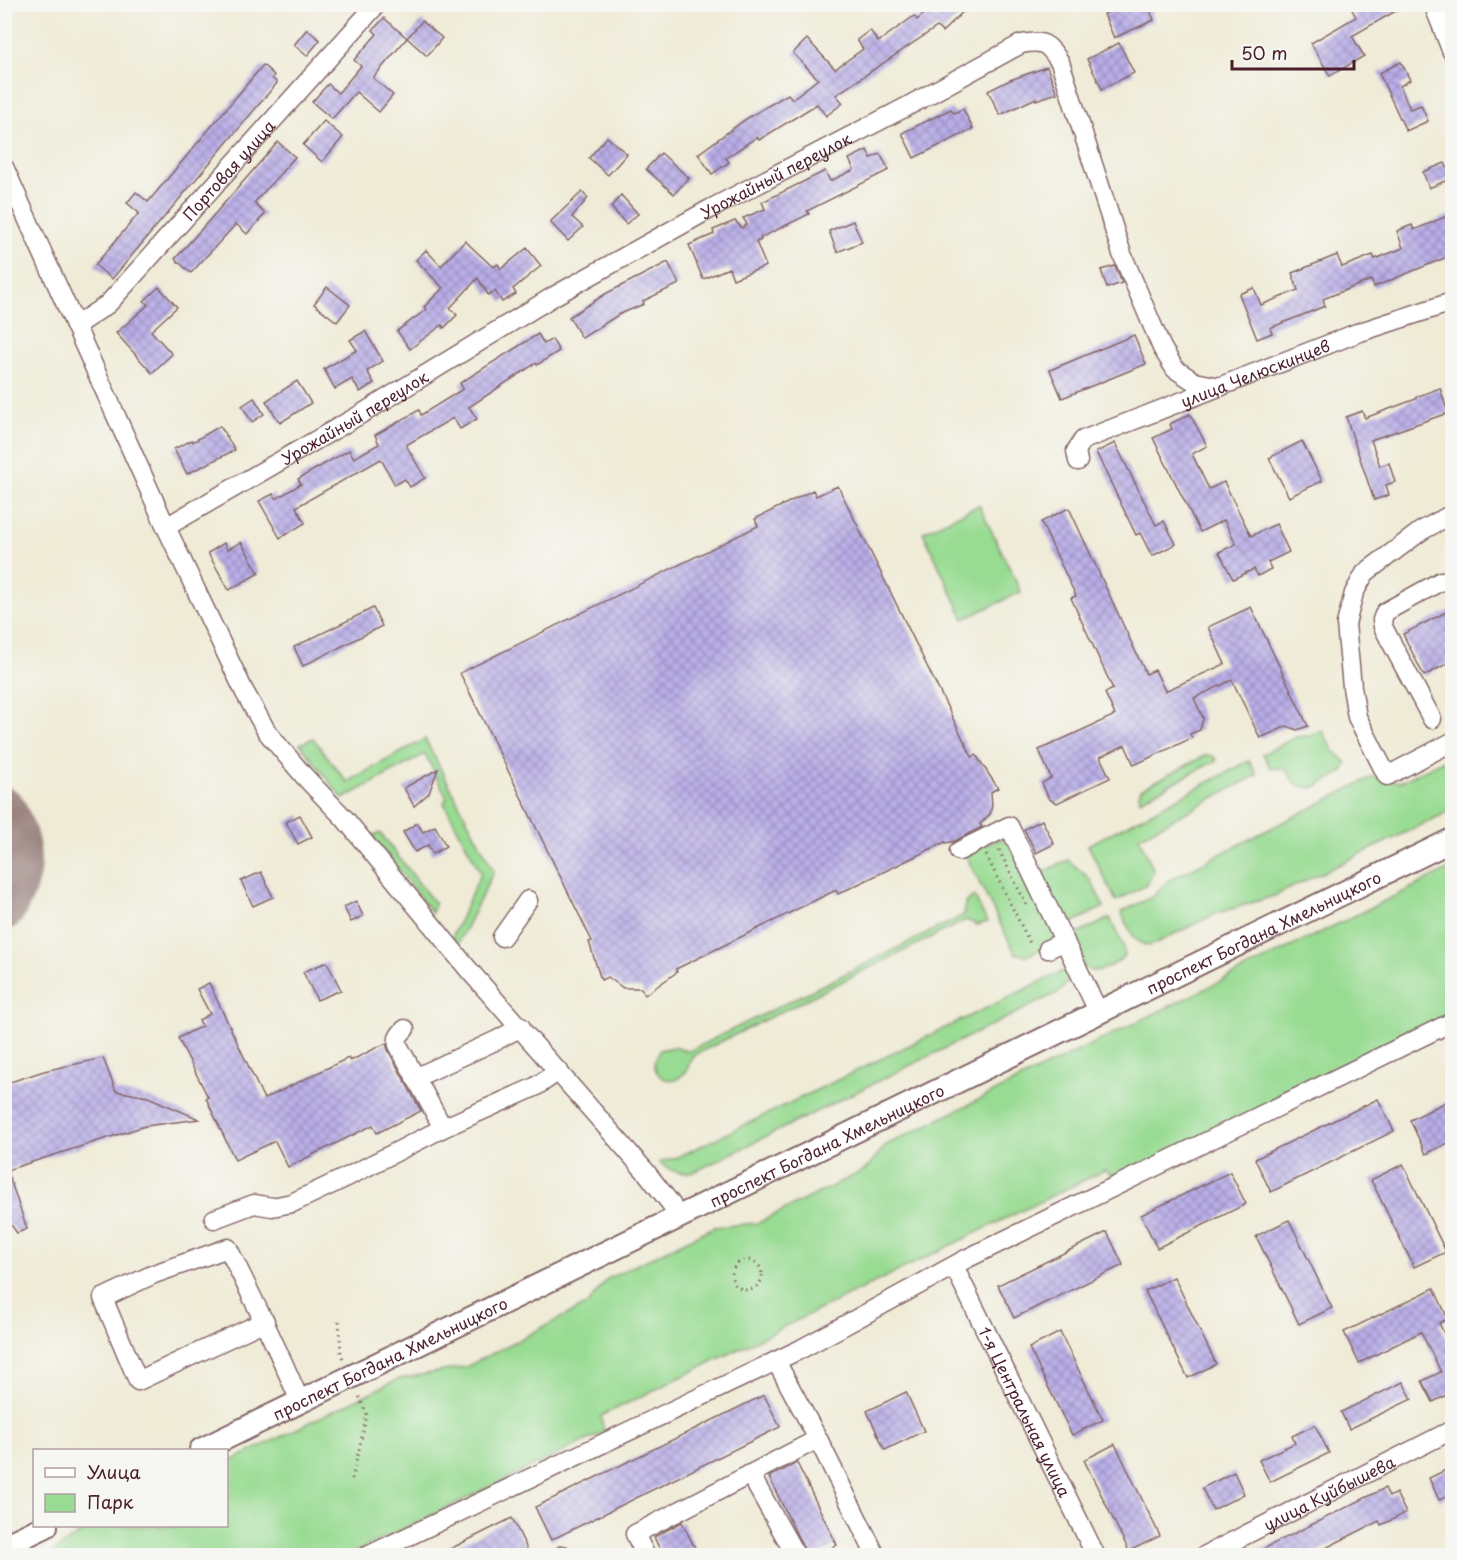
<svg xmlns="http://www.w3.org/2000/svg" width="1457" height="1560" font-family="'Playpen Sans',sans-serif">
  <defs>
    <pattern id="building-cross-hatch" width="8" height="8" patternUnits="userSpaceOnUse" patternTransform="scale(1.5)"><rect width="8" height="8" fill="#b9aee8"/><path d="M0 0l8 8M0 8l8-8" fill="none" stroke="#988dbc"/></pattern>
  </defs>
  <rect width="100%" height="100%" fill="#f6f6f2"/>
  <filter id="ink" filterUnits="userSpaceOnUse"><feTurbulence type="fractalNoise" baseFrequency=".0167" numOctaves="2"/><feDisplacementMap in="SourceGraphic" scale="12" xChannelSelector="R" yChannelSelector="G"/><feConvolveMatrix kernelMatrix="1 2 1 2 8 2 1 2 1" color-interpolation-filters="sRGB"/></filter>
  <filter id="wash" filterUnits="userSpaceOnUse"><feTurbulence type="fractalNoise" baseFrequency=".008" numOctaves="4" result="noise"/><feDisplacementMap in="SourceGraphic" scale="24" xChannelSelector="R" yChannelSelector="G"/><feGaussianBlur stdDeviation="1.35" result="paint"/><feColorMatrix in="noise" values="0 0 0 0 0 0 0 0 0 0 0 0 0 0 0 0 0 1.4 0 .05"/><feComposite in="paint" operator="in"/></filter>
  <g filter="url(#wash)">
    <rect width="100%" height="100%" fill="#efebd7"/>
    <!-- green -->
    <g fill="#98db92" stroke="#717d5e" stroke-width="1.5">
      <polygon points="979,505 1021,592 964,619 923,532"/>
      <polygon points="1322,730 1333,750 1347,763 1343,772 1313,788 1296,785 1285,769 1271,768 1263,754 1296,737 1310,736"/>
      <polygon points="313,738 347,782 425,739 494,871 458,944 452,937 481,873 444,803 447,798 425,754 343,799 300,744"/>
      <polygon points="1206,755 1213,756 1217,760 1140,800 1139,795 1141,789"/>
      <path d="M 1452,756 L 1452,810 L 1274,896 L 1215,914 L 1150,946 C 1133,944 1128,926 1121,912 L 1154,896 L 1167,881 L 1372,777 L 1400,782 Z"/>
      <polygon points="1249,761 1257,775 1139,837 1154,871 1147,885 1116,901 1088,845"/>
      <polygon points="380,833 435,904 432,913 372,835"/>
      <polygon points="1010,836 1061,940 1027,956 1015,953 964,852"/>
      <polygon points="1068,860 1090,879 1104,907 1066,926 1041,873"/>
      <polygon points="1452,868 1452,1015 1117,1180 1105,1170 601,1416 604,1432 349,1555 47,1556 76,1536 98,1526 226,1526 227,1463 398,1379 466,1367 588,1304 607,1279 714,1227 758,1223 865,1170 886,1145"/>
      <path d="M 974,896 L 987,922 L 977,925 L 966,920 L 692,1056 L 686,1072 L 676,1080 C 663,1081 655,1075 654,1062 L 660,1050 L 673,1047 L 689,1051 L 964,915 L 965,903 Z"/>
      <path d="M 1110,918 L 1123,946 L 1124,955 C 1117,965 1102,971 1090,971 L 1084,966 L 1071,937 Z"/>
      <path d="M 1067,969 C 1071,979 1066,985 1059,992 L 694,1172 C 680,1175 670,1171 659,1162 L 678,1157 Z"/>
    </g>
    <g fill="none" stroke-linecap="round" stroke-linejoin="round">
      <!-- taxiway -->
      <path stroke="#9c8581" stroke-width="44" d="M 4,809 C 22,848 26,869 4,908"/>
    </g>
    <g id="blocks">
      <!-- building -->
      <g fill="url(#building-cross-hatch)">
        <polygon points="936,4 971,4 942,32 937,27 836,95 843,103 826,116 817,104 759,140 757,137 726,158 729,162 712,174 698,154 746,119 788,94 792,99 818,79 793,53 807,39 835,69 863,49 857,40 870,30 878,42 914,16 917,20"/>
        <polygon points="1125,4 1147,4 1154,20 1114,38 1104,14"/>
        <polygon points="1349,4 1408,4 1352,36 1364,56 1330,76 1311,43 1356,17"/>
        <polygon points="384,18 407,38 373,78 393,95 379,112 356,92 332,119 312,102 328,84 338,93 361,66 354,60 377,34 373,30"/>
        <polygon points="422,21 442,38 427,56 407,38"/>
        <polygon points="307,29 320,40 307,56 294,45"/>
        <polygon points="1119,43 1134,73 1102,89 1087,59"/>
        <polygon points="1401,62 1410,80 1400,86 1410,109 1421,105 1428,121 1406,131 1379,73"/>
        <polygon points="263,65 274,75 272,78 277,83 112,279 95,265 139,213 127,203 136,192 148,202"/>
        <polygon points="1047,67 1057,93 1036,100 1036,98 1000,115 988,91 1010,80"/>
        <polygon points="951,109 954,113 963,109 973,129 914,158 902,133"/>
        <polygon points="324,121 343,137 322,162 303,145"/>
        <polygon points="607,137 627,154 608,175 589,158"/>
        <polygon points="278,142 295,157 254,203 265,214 247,234 236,224 191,273 175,259"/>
        <polygon points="867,150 871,158 880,154 889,170 807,211 809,214 760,238 761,240 756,242 766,266 733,279 729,268 703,279 689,245 714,234 713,230 735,221 742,228 747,224 743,218 765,209 762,202 825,171 830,181 854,170 849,159"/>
        <polygon points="661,153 689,178 674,194 646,169"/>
        <polygon points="1445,163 1452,178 1429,188 1423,172"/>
        <polygon points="582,192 588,198 572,217 583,227 568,241 550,222"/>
        <polygon points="621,195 638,214 626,224 611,207"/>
        <polygon points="1452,214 1452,255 1374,287 1371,280 1323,299 1325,306 1270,328 1272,333 1257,339 1239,294 1254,288 1261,305 1298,290 1292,273 1337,255 1342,267 1373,255 1375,259 1403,248 1397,231 1412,225 1414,230"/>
        <polygon points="853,221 862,242 837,252 829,231"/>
        <polygon points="465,241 493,267 498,264 501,269 527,248 541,266 513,289 516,294 502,302 495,291 488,295 478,278 450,308 457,315 444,328 442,325 410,349 397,331 427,309 424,307 443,288 416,260 426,250 441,266"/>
        <polygon points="668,262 679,284 643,301 644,304 618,315 582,338 569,317 607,293"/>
        <polygon points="1115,266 1122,283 1107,288 1101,270"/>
        <polygon points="159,287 177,307 151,331 172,354 152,373 116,333 148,305 144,301"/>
        <polygon points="327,287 350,305 337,322 314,304"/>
        <polygon points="365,331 383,361 367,371 374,383 360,392 352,379 335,389 324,369 357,350 350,340"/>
        <polygon points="538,334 544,344 552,339 559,351 537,365 536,363 469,407 477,419 460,429 453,418 406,445 425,478 410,487 405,479 395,485 381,459 296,507 305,523 280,538 259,501 273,494 276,499 301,484 298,479 349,450 354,458 379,444 375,435 419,410 421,415 463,389 460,383"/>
        <polygon points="1134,335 1146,364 1062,398 1050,370"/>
        <polygon points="297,381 311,403 280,423 266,401"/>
        <polygon points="1440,388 1448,413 1371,440 1380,466 1389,463 1395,482 1386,485 1389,495 1374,500 1346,417 1362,411 1365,418 1416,399 1416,397"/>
        <polygon points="254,398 264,414 252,422 242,406"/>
        <polygon points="1190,414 1207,446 1192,454 1209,489 1224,482 1251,536 1276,524 1289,552 1268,562 1271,569 1258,576 1254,569 1233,579 1219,552 1236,544 1224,520 1200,532 1153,438 1172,429 1170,424"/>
        <polygon points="220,426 235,450 187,474 174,449 192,440 193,442"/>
        <polygon points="1302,441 1322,481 1289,497 1269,458"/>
        <polygon points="1115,443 1156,525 1164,521 1176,544 1152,556 1140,533 1136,535 1096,452"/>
        <polygon points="838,486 972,757 976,755 998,788 991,792 992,805 990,814 980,824 982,827 955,841 946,843 945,842 838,894 836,890 676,969 677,972 645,995 641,988 623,988 608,977 601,980 589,942 592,941 460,673 758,526 755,519 813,490 816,496"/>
        <polygon points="1069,508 1146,674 1155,670 1165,691 1225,664 1208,627 1251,607 1308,726 1297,730 1287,726 1260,738 1232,680 1194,698 1203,718 1200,730 1190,734 1192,738 1134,765 1125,745 1100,757 1110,778 1057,803 1049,799 1042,783 1051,778 1039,750 1115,715 1105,693 1113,689 1071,598 1076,596 1041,522"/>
        <polygon points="241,542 259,573 229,590 208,553 224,543 227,550"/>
        <polygon points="373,608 382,626 303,666 294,647"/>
        <polygon points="1452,609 1452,661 1424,676 1403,634"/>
        <polygon points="438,769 429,793 414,806 404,788"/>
        <polygon points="300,815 312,837 298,844 286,822"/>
        <polygon points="1042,820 1054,844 1036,853 1024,829"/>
        <polygon points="417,823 423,832 435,826 446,846 433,854 428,845 415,852 403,832"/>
        <polygon points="261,872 273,897 253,906 241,881"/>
        <polygon points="356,901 363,916 351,922 344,907"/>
        <polygon points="327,962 341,990 317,1000 303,972"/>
        <polygon points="209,983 264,1099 348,1058 350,1061 386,1043 388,1050 421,1111 377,1133 373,1125 288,1167 275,1141 235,1160 206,1098 208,1097 178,1038 202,1026 199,1020 210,1014 197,989"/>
        <polygon points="103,1058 116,1091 148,1097 199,1119 145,1126 7,1170 27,1229 17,1233 12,1226 4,1222 4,1084 44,1071"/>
        <polygon points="1378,1099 1394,1131 1271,1192 1255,1159"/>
        <polygon points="1452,1099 1452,1141 1426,1154 1410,1120"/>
        <polygon points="1403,1164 1446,1252 1414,1267 1371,1180"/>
        <polygon points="1230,1172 1246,1204 1157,1248 1141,1215"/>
        <polygon points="1289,1220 1332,1308 1299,1324 1256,1236"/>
        <polygon points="1107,1232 1123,1265 1014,1318 998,1285"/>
        <polygon points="1174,1277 1216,1364 1188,1378 1145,1291"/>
        <polygon points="1434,1288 1448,1319 1439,1323 1452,1351 1452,1396 1451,1393 1433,1402 1422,1381 1441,1372 1421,1332 1359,1363 1344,1332"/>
        <polygon points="1060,1332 1103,1420 1072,1435 1029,1348"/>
        <polygon points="1403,1382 1412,1399 1349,1429 1341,1412"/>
        <polygon points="906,1392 924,1431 885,1450 867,1411"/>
        <polygon points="764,1395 780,1427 551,1540 535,1507"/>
        <polygon points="1315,1425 1329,1453 1270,1482 1259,1460 1295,1443 1292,1436"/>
        <polygon points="1115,1444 1160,1536 1129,1551 1084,1460"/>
        <polygon points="797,1463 837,1545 817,1556 807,1556 769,1477"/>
        <polygon points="1452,1467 1452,1494 1439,1500 1429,1478"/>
        <polygon points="1234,1472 1244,1494 1213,1510 1202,1488"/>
        <polygon points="1385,1488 1389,1497 1396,1493 1406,1513 1381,1525 1379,1521 1310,1556 1249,1556"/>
        <polygon points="512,1518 528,1551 518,1556 436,1556"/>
        <polygon points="682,1522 699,1556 663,1556 654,1537"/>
      </g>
    </g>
  </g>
  <g filter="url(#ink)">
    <use href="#blocks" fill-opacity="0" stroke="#846667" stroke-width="1.5"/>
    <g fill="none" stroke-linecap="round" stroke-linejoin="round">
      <!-- minor casing -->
      <g stroke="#846667" stroke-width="21">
        <g id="minor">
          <polyline points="1433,4 1452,52"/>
          <polyline points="4,167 166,527 244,691 267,732 304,776 345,819 468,969 646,1172 671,1204 678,1219"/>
          <path id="s1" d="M 75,326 L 108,304 L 377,4"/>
          <path id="s2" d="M 1078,461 L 1076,451 L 1083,440 L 1357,333 L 1452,302"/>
          <polyline points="1452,514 1421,531 1365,573 1354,593 1346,624 1352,687 1357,717 1387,776 1452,742"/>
          <path id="s3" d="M 166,527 L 363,413 L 554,296 L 710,209 L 908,106 L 1021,44 C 1044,40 1047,43 1060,62 L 1122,254 L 1162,348 L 1175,369 L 1195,382 L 1220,387"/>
          <polyline points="1432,719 1383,627 1382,620 1385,612 1441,581 1452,581"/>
          <polyline points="959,851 1009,826 1099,1013"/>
          <polyline points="502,937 528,900"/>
          <polyline points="1048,949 1065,941"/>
          <path d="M 405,1029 C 400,1034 396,1038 398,1045 L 443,1128"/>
          <polyline points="415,1078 497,1040 521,1027"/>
          <polyline points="214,1219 254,1204 272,1207 292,1203 349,1176 443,1128 535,1087 559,1071"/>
          <path id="s4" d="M 954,1266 L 1096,1556"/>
          <path d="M 265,1321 L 138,1381 L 103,1298 L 154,1274 L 228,1248 C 253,1299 279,1350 300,1402"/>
          <polyline points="776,1361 818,1439 876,1556"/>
          <polyline points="750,1474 796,1556"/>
          <polyline points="367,1556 801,1349 966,1259 1452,1022"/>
          <polyline points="563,1556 563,1555"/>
          <polyline points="646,1556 635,1534 818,1439"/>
          <path id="s5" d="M 1204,1556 L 1452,1430"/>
        </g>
      </g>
      <!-- major casing -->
      <g stroke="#846667" stroke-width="26">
        <g id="major">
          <path id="s6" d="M 201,1450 L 1452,840"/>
          <polyline points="4,1546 46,1526"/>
        </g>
      </g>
      <!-- path -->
      <g stroke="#846667" stroke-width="3" stroke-dasharray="1.5 4.5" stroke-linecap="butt">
        <polyline points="999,850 1028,908"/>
        <polyline points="986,855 1031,945"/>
        <circle cx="747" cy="1275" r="15"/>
        <polyline points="339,1321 341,1354 344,1361"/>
        <polyline points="352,1479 367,1415 358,1394"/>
      </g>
      <!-- minor -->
      <use href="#minor" stroke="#fff" stroke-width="18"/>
      <!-- major -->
      <use href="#major" stroke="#fff" stroke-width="22"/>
    </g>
  </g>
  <g text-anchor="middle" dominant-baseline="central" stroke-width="5" stroke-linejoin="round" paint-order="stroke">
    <!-- street labels -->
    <g font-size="16" fill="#4a1f2b" stroke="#f6f6f2">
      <text stroke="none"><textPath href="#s1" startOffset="220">Портовая улица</textPath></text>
      <text stroke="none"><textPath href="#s3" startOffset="704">Урожайный переулок</textPath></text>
      <text stroke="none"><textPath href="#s2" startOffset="208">улица Челюскинцев</textPath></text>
      <text stroke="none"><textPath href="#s3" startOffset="218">Урожайный переулок</textPath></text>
      <text stroke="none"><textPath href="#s6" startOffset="1182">проспект Богдана Хмельницкого</textPath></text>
      <text stroke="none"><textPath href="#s6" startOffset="696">проспект Богдана Хмельницкого</textPath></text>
      <text stroke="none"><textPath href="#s6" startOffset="210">проспект Богдана Хмельницкого</textPath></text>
      <text stroke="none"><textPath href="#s4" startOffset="162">1-я Центральная улица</textPath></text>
      <text stroke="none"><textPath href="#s5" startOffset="140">улица Куйбышева</textPath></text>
    </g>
  </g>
  <!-- margin -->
  <rect width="1457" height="1560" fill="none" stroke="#f6f6f2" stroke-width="24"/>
  <!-- legend -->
  <rect x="33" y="1449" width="195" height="78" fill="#f6f6f2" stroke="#b1a0a2" stroke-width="1.5"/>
  <rect x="45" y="1468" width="30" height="9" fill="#ffffff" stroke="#b1a0a2" stroke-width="1.5"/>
  <text x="87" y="1479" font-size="18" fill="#4a1f2b">Улица</text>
  <rect x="45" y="1494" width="30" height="18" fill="#98db92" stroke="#b1a0a2" stroke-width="1.5"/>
  <text x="87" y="1509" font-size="18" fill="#4a1f2b">Парк</text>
  <!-- scale -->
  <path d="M1232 60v9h122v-9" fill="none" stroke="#4a1f2b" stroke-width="3"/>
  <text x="1241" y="60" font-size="18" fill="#4a1f2b" stroke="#f6f6f2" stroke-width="4.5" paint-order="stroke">50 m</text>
</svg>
